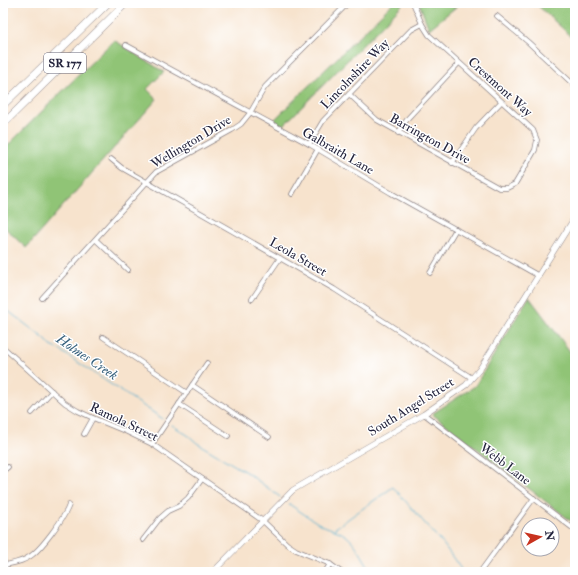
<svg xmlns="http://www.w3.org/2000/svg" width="578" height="575" font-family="'IM FELL Double Pica',serif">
  <rect width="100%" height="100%" fill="#fff"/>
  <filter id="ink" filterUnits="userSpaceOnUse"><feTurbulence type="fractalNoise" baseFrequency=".025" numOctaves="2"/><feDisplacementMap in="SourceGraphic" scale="8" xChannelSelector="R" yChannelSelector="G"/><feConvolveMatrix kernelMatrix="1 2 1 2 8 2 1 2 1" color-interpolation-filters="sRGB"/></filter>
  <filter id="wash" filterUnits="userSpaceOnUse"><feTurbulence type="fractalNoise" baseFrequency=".012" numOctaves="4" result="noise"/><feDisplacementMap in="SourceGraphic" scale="16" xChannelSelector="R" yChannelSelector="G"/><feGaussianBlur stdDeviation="0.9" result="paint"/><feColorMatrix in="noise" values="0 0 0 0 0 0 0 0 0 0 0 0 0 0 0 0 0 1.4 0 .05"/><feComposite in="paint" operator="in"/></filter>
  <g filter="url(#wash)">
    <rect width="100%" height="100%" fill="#f7e3cd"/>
    <!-- green -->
    <g fill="#90c476" stroke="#597358">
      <polygon points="393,3 404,3 283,126 274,120"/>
      <polygon points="419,3 453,3 456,7 429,29"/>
      <polygon points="535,3 575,3 575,40"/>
      <polygon points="114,40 164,72 147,89 157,99 26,248 3,226 3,150"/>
      <polygon points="529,297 575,358 575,524 432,414 475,386"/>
    </g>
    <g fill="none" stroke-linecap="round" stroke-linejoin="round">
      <!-- stream -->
      <g stroke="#4eabcc" stroke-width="1">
        <polyline points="3,307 46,340 51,346 58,349 163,419"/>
        <polyline points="172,425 189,436 197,443 249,474 280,497"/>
        <path d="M 289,504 C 298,510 308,517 318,523 C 328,529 341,530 350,539 C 360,549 364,562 373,572"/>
        <polyline points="334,529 393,487 444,545 463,572"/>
      </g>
    </g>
  </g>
  <g filter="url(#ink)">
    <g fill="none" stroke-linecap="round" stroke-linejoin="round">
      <!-- minor casing -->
      <g stroke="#8c8284" stroke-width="5.5">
        <g id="minor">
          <polyline points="497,16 528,42 575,86"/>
          <polyline points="126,45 309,144 391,193 539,276"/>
          <polyline points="349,94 377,120 499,188 507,188 515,184 535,150 537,140 533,130 429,35 422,24 413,3"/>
          <polyline points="398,133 408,118 459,63"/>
          <polyline points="309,144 323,121 411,30 422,24"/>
          <polyline points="111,159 122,168 334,289 472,378"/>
          <polyline points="452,163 476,128 501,102"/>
          <polyline points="292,194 318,149"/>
          <polyline points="96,240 128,270"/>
          <polyline points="430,273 456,229"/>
          <polyline points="42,298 156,172 232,130 241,124 250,113 265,87 348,3"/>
          <polyline points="252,299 280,258"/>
          <polyline points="103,337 187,393"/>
          <polyline points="3,347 65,403 78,411 93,418 127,432 152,444 263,521 287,544 296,550 330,564 341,572"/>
          <polyline points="192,385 269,437"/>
          <polyline points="179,404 228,436"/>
          <polyline points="32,413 52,391"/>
          <polyline points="424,414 575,530"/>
          <polyline points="84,434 93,418"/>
          <polyline points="152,444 207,363"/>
          <polyline points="3,471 8,467"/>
          <polyline points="143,540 160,518 168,511 179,506 188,498 202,479"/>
          <polyline points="3,559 5,565 5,572"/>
          <path d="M 5,565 C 14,563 22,562 29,557 C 40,551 65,517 69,505"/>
          <polyline points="325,572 330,564"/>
          <polyline points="480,572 534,498"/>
        </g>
      </g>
      <!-- tertiary casing -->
      <g stroke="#8c8284" stroke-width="6">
        <polyline id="tertiary" points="213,572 293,490 424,414 466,385 479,370 575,217"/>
      </g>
      <!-- motorway casing -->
      <g stroke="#8c8284" stroke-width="8">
        <g id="motorway">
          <polyline points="3,105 108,3"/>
          <polyline points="3,124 126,3"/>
        </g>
      </g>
      <!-- minor -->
      <use href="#minor" stroke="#fff" stroke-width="4"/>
      <!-- tertiary -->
      <use href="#tertiary" stroke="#fff" stroke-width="5"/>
      <!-- motorway -->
      <use href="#motorway" stroke="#fff" stroke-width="7"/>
    </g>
  </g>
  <g text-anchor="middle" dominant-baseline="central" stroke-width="3" stroke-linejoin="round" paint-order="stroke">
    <!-- shield labels -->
    <rect fill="#fff" stroke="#646476" stroke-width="1" x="44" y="53" width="42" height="20" rx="3"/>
    <g font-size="12" font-weight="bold" fill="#22223b">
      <text x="65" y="63">SR 177</text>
    </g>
    <!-- street labels -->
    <g font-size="13" fill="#22223b" stroke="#fff">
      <text transform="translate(355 74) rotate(-46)">Lincolnshire Way</text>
      <text transform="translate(500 87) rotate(42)">Crestmont Way</text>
      <text transform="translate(430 139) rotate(29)">Barrington Drive</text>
      <text transform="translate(191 142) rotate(-31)">Wellington Drive</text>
      <text transform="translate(338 151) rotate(30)">Galbraith Lane</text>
      <text transform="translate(298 257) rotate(30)">Leola Street</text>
      <text transform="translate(411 407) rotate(-32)">South Angel Street</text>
      <text transform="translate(124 422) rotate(25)">Ramola Street</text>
      <text transform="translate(505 464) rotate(37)">Webb Lane</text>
    </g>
    <!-- water labels -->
    <g font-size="14" font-style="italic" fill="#36607c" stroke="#fff">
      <text transform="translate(87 357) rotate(34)">Holmes Creek</text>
    </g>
  </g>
  <!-- margin -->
  <rect width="578" height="575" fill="none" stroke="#fff" stroke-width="16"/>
  <!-- north arrow -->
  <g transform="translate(540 537) rotate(82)"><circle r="19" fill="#ffffff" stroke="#a7a7b1"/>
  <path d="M0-3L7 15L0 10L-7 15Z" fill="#c8321e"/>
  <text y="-6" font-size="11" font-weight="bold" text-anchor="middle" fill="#22223b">N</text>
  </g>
</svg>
